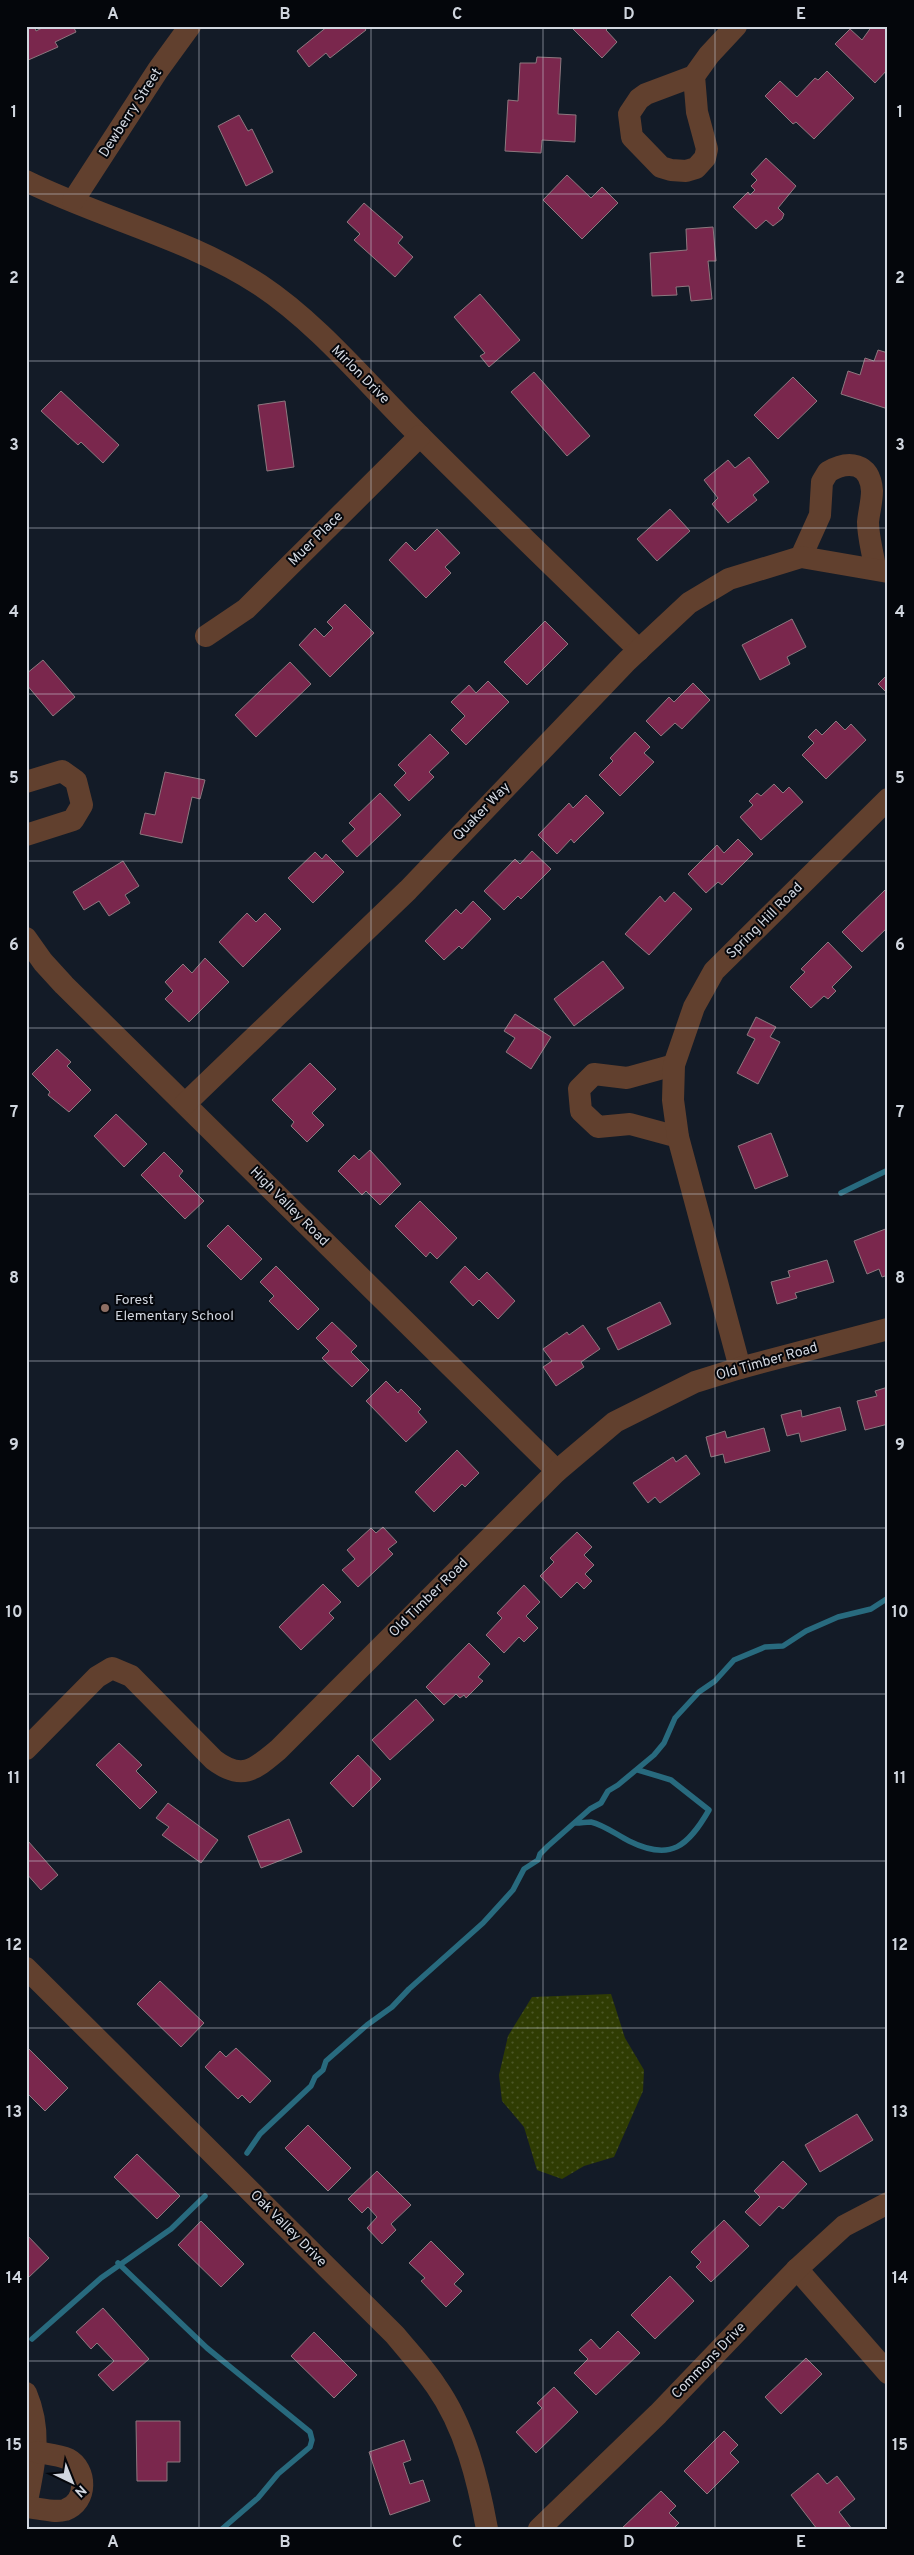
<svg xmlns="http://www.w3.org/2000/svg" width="914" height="2555" font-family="Overpass,sans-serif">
  <defs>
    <pattern id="grass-dots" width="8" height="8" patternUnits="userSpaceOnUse" patternTransform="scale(1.25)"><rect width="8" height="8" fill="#2f3c03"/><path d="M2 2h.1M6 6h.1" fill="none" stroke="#4c5727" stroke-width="1.8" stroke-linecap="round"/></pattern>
  </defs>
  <rect width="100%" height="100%" fill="#131b27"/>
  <!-- grass -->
  <polygon fill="url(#grass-dots)" points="611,1994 625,2038 644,2070 643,2091 614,2157 584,2166 562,2179 537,2170 524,2127 502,2101 499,2075 508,2036 532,1997"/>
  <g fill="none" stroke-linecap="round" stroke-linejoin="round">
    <!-- stream -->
    <g stroke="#286a7e" stroke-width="5.5">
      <polyline points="841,1193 888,1170"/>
      <path d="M 576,1823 C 581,1823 586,1822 591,1822 C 604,1825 617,1835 629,1841 C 671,1862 688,1846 709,1810 L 671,1780 L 638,1770"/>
      <polyline points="247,2153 260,2134 311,2086 315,2077 323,2070 326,2061 367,2025 392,2007 409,1989 483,1923 513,1890 524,1869 538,1860 540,1854 548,1846 590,1809 601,1803 608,1791 618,1785 654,1755 664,1743 675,1718 699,1692 715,1681 734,1660 765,1647 783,1646 806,1631 838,1617 871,1609 888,1598"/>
      <polyline points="118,2263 207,2348 310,2432 312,2440 310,2447 278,2474 258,2498 222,2529"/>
      <polyline points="32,2339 101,2278 171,2229 205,2196"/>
    </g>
  </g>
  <!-- building -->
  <g fill="#7a274d" stroke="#8c787f">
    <polygon points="26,26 34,26 36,31 46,26 73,26 76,32 55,42 58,47 26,61"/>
    <polygon points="328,26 363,26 366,30 330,58 326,53 309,67 297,51"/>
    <polygon points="570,26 610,26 606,30 617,42 602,58"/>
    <polygon points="872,26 888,26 888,69 875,83 835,44 850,29 862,40"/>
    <polygon points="537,57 561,58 558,114 576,115 575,142 542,140 541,153 505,151 508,100 518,101 520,63 536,63"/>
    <polygon points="827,71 854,98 814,139 796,122 793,124 765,96 780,81 797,97 815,78 818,80"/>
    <polygon points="239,115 248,131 252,129 273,172 246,186 218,126"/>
    <polygon points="766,158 796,186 778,208 784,214 782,219 773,226 766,220 756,229 733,207 748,192 750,195 755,190 751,186 757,180 751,174"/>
    <polygon points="567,175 591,198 602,187 618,203 582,239 543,200"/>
    <polygon points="364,203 403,237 398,243 413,257 395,277 354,240 360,234 347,222"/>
    <polygon points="713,227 716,261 708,261 712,299 691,301 689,286 676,287 677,295 652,296 650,253 687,250 686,229"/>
    <polygon points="480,294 520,340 489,367 480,356 485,353 454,317"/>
    <polygon points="878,350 888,353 888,409 841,394 848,371 860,375 865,358 874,361"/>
    <polygon points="534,372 590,436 567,456 511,392"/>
    <polygon points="793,377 817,401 778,439 754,415"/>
    <polygon points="61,391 119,445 103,463 81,442 78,445 41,411"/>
    <polygon points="285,401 294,467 267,471 258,405"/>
    <polygon points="749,457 769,482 753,495 757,500 728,523 712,504 718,498 704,480 728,460 735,468"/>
    <polygon points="670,509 690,531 657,561 637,539"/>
    <polygon points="437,529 460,553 445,567 451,573 426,598 389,560 406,542 415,551"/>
    <polygon points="345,604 374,633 330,677 299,645 315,628 324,637 333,628 327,622"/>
    <polygon points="792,619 806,647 787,657 790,664 760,680 742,645"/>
    <polygon points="545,621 568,644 527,685 504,662"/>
    <polygon points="43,660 75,697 53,716 26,684 26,674"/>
    <polygon points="290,662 311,684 256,737 235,715"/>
    <polygon points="888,674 888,694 878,684"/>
    <polygon points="488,681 509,702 466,745 451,730 465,716 451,702 469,685 476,693"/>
    <polygon points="693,683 710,700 682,729 675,723 661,736 646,721 669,697 674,702"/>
    <polygon points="836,721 845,730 851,724 866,740 826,779 802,755 814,743 808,737 816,729 822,735"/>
    <polygon points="635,732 650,747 644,753 654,762 620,796 599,775 613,761 610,758"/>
    <polygon points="430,734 449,753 429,772 434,777 409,801 394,785 406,773 398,765"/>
    <polygon points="165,772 205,780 200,799 192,797 182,843 140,834 145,813 155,815"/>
    <polygon points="774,784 783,793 789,787 803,802 761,840 740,817 753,805 749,801 757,793 761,796"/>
    <polygon points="380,793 401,815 357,857 342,841 355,829 349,823"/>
    <polygon points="586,795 604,813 574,843 571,839 557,854 538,835 569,803 573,808"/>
    <polygon points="738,839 753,854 722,885 718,882 706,893 688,874 717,845 724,853"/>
    <polygon points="532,851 551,869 521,899 518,896 504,910 484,891 515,859 520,864"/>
    <polygon points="315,852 322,859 326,854 344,872 313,903 288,878"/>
    <polygon points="123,861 139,886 125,895 130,903 109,916 99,901 84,910 73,892"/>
    <polygon points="885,890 888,892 888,927 862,952 842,932"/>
    <polygon points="674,892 692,909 649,955 625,934 660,896 665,902"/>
    <polygon points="473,901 491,919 462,949 459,946 444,960 425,941 456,909 461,914"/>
    <polygon points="247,913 256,922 265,913 281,929 243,967 219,942"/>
    <polygon points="828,942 852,967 832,987 836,991 828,999 824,996 811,1008 790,987 805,972 801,969"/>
    <polygon points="205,958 229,982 189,1022 165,999 173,991 165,982 183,964 192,973"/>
    <polygon points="603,961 624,988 574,1026 554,999"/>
    <polygon points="515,1014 551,1037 531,1069 506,1052 515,1038 504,1031"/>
    <polygon points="756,1017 776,1027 770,1037 780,1042 758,1084 737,1073 755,1039 747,1035"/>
    <polygon points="57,1049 71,1062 67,1066 91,1090 69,1112 48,1095 50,1092 32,1074"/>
    <polygon points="310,1063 336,1089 312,1113 324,1125 307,1142 291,1126 294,1122 272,1100"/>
    <polygon points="116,1114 147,1144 124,1167 94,1136"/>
    <polygon points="771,1133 788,1176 755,1189 738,1146"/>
    <polygon points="370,1150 401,1184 380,1205 366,1191 362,1195 338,1171 354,1155 359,1160"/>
    <polygon points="164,1152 183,1171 179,1176 204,1201 185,1219 141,1175"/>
    <polygon points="420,1201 457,1238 437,1259 430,1252 426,1257 395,1226"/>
    <polygon points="228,1225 262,1259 241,1280 207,1246"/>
    <polygon points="888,1228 888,1275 882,1277 879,1269 867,1274 854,1241"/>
    <polygon points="827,1260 834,1282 795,1293 797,1298 777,1304 771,1282 790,1277 788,1271"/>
    <polygon points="276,1266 319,1309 298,1330 269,1301 274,1296 260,1282"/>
    <polygon points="465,1266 479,1280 487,1272 515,1301 498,1319 479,1300 473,1306 450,1282"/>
    <polygon points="660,1302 671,1324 618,1350 607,1328"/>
    <polygon points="332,1322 357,1346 351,1352 369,1370 352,1387 322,1358 329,1351 316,1338"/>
    <polygon points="583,1325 600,1349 581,1362 584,1367 556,1386 543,1367 552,1361 543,1349 567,1332 569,1335"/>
    <polygon points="386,1381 398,1393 401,1389 421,1409 418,1412 427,1422 406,1442 366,1401"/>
    <polygon points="888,1387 888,1424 865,1430 857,1401 877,1396 875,1391"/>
    <polygon points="840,1407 846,1430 801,1442 799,1433 787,1436 781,1415 801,1410 802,1417"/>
    <polygon points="764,1428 770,1451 725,1463 723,1454 711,1457 706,1437 725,1431 727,1438"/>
    <polygon points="457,1450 479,1473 465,1487 462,1484 434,1512 415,1492"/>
    <polygon points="686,1455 700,1474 660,1503 655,1497 648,1503 633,1483 673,1457 676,1462"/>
    <polygon points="383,1527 397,1542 388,1549 393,1554 358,1587 342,1570 355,1559 347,1550 371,1528 376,1533"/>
    <polygon points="577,1532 592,1547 584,1555 594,1565 585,1574 592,1581 584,1589 577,1582 561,1598 540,1576 554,1562 550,1558"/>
    <polygon points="323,1584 341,1602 329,1613 334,1618 301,1650 279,1627"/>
    <polygon points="524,1585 540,1602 526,1616 538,1628 524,1642 519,1637 504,1653 486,1635 502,1618 497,1613"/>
    <polygon points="469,1643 490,1664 478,1677 483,1681 466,1698 464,1695 460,1698 456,1694 444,1705 426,1687"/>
    <polygon points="416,1699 434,1720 390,1760 372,1740"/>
    <polygon points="119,1743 142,1765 136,1771 157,1792 140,1809 96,1765"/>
    <polygon points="358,1755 381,1779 353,1807 330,1783"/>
    <polygon points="168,1803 218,1840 201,1863 162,1835 169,1827 156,1818"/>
    <polygon points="289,1819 302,1852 261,1868 248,1836"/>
    <polygon points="28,1841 58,1875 41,1890 26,1873 26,1843"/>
    <polygon points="160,1981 204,2023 181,2047 137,2004"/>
    <polygon points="26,2046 68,2088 45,2111 26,2092"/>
    <polygon points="236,2048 271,2081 250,2103 242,2095 238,2099 205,2067 220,2051 226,2057"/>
    <polygon points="857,2114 873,2140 820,2172 805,2145"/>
    <polygon points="308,2125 351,2168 328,2191 285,2148"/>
    <polygon points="137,2154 180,2196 157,2219 114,2177"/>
    <polygon points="783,2161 807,2184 783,2209 779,2206 760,2226 745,2212 760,2197 754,2191"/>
    <polygon points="377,2171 411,2205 391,2224 396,2230 382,2244 367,2228 377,2217 368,2207 362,2213 348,2199"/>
    <polygon points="724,2220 749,2246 711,2282 696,2267 701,2262 691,2252"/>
    <polygon points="201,2221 244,2264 221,2287 178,2245"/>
    <polygon points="26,2234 49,2258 28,2278 26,2275"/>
    <polygon points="431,2241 464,2274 454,2284 462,2291 446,2307 421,2281 425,2278 409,2263"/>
    <polygon points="670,2276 694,2301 655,2339 631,2315"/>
    <polygon points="103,2308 149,2359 113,2391 98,2375 114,2361 97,2343 91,2349 76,2332"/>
    <polygon points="618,2331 640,2353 596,2395 574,2373 588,2359 579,2350 591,2339 600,2349"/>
    <polygon points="314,2332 357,2375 334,2398 291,2356"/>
    <polygon points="806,2358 822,2374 781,2414 765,2397"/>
    <polygon points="554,2387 578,2412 536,2453 516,2432 542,2408 537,2403"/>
    <polygon points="136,2421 180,2421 180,2462 167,2462 167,2481 137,2481"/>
    <polygon points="724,2431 738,2445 730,2453 739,2462 707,2494 684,2471"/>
    <polygon points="404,2440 411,2460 403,2463 410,2484 423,2480 430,2501 390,2515 369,2452"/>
    <polygon points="818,2473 827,2484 837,2476 855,2499 839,2512 852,2529 817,2529 791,2495"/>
    <polygon points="661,2491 676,2506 669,2513 679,2523 673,2529 621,2529"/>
  </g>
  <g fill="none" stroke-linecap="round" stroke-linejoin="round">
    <!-- minor -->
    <g stroke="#61402e" stroke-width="22">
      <polyline points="694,76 697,112 707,149 705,158 696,168 686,171 671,170 661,167 632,137 629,114 639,99 646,94 694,76 709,55 736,26"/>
      <path d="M 26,181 C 101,218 190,239 260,285 C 320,325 368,385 420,436 C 492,508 566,579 639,650"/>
      <polyline points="73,201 158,70 190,26"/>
      <path d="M 801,557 L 820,515 L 822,482 L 828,472 C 848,460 870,462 872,491 C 872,501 869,512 868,522 C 868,537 873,553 875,568"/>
      <polyline points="206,636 246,609 420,436"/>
      <polyline points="26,782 62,771 76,781 82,805 73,820 26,835"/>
      <polyline points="26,938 43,962 64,985 557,1471"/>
      <polyline points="674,1065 627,1078 594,1074 579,1089 581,1111 598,1127 630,1124 678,1137"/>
      <polyline points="185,1104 408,890 627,661 689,603 729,579 801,557 888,572"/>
      <polyline points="740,1368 678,1137 673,1100 674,1065 694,1007 714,971 888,799"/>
      <path d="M 26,1749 L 97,1677 L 112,1668 L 131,1676 L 214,1760 C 242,1781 254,1770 278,1750 L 557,1471 L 615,1422 L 695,1382 L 740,1368 L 888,1329"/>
      <path d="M 26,1968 L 395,2335 C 409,2352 424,2368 436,2386 C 465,2427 478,2480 487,2529"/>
      <polyline points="797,2269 888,2373"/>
      <path d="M 26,2393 C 43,2433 34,2465 26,2506"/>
      <path d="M 26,2507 C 38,2508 54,2513 65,2510 C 88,2502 87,2469 68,2459 C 59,2455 47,2454 37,2452"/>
      <polyline points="539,2529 658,2414 797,2269 844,2226 888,2203"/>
    </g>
  </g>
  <!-- grid -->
  <path fill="none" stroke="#d1d6df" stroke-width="1" stroke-opacity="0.55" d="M 199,26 L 199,2529M 371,26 L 371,2529M 543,26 L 543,2529M 715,26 L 715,2529M 26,194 L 888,194M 26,361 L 888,361M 26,528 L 888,528M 26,694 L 888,694M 26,861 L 888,861M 26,1028 L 888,1028M 26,1194 L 888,1194M 26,1361 L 888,1361M 26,1528 L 888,1528M 26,1694 L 888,1694M 26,1861 L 888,1861M 26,2028 L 888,2028M 26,2194 L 888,2194M 26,2361 L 888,2361"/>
  <!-- markers -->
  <circle fill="#8d6e63" stroke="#04060b" stroke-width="2" cx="105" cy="1308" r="5"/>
  <g text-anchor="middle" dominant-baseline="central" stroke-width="4" stroke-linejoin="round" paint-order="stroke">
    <!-- street labels -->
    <g font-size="14" fill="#d1d6df" stroke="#04060b">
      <text transform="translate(131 113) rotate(-57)">Dewberry Street</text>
      <text transform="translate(360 375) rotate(45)">Mirlon Drive</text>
      <text transform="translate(316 539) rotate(-45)">Muer Place</text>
      <text transform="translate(482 812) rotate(-46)">Quaker Way</text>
      <text transform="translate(765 921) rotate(-45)">Spring Hill Road</text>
      <text transform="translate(289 1207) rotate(45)">High Valley Road</text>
      <text transform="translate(767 1362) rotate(-16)">Old Timber Road</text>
      <text transform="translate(429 1598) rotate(-45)">Old Timber Road</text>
      <text transform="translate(288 2229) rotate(45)">Oak Valley Drive</text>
      <text transform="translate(709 2361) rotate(-46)">Commons Drive</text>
    </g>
    <!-- poi labels -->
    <g font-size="14" fill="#d1d6df" stroke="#04060b" text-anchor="start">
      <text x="115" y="1300">Forest<tspan x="115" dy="16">Elementary School</tspan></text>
    </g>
  </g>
  <!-- border -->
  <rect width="914" height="2555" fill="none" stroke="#04060b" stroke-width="55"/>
  <!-- north arrow -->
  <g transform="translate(72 2482) rotate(137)" stroke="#04060b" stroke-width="4" paint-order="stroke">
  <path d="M0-4L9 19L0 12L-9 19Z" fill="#d1d6df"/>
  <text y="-8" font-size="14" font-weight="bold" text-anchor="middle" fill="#d1d6df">N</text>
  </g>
  <rect x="28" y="28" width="858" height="2500" fill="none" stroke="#d1d6df" stroke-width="2"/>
  <g font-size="16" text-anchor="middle" font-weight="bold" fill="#d1d6df">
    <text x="113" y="19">A</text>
    <text x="285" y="19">B</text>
    <text x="457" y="19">C</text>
    <text x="629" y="19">D</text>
    <text x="801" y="19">E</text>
    <text x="14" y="117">1</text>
    <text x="900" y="117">1</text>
    <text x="14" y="283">2</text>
    <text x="900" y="283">2</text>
    <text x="14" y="450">3</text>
    <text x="900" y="450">3</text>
    <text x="14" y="617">4</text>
    <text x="900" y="617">4</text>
    <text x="14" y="783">5</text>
    <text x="900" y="783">5</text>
    <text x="14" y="950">6</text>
    <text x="900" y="950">6</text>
    <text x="14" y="1117">7</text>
    <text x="900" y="1117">7</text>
    <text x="14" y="1283">8</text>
    <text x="900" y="1283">8</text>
    <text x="14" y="1450">9</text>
    <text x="900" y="1450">9</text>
    <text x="14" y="1617">10</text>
    <text x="900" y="1617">10</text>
    <text x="14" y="1783">11</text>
    <text x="900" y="1783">11</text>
    <text x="14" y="1950">12</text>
    <text x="900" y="1950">12</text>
    <text x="14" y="2117">13</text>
    <text x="900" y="2117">13</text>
    <text x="14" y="2283">14</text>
    <text x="900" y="2283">14</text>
    <text x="14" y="2450">15</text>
    <text x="900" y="2450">15</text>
    <text x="113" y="2547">A</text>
    <text x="285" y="2547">B</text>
    <text x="457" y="2547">C</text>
    <text x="629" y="2547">D</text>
    <text x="801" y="2547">E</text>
  </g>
</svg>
